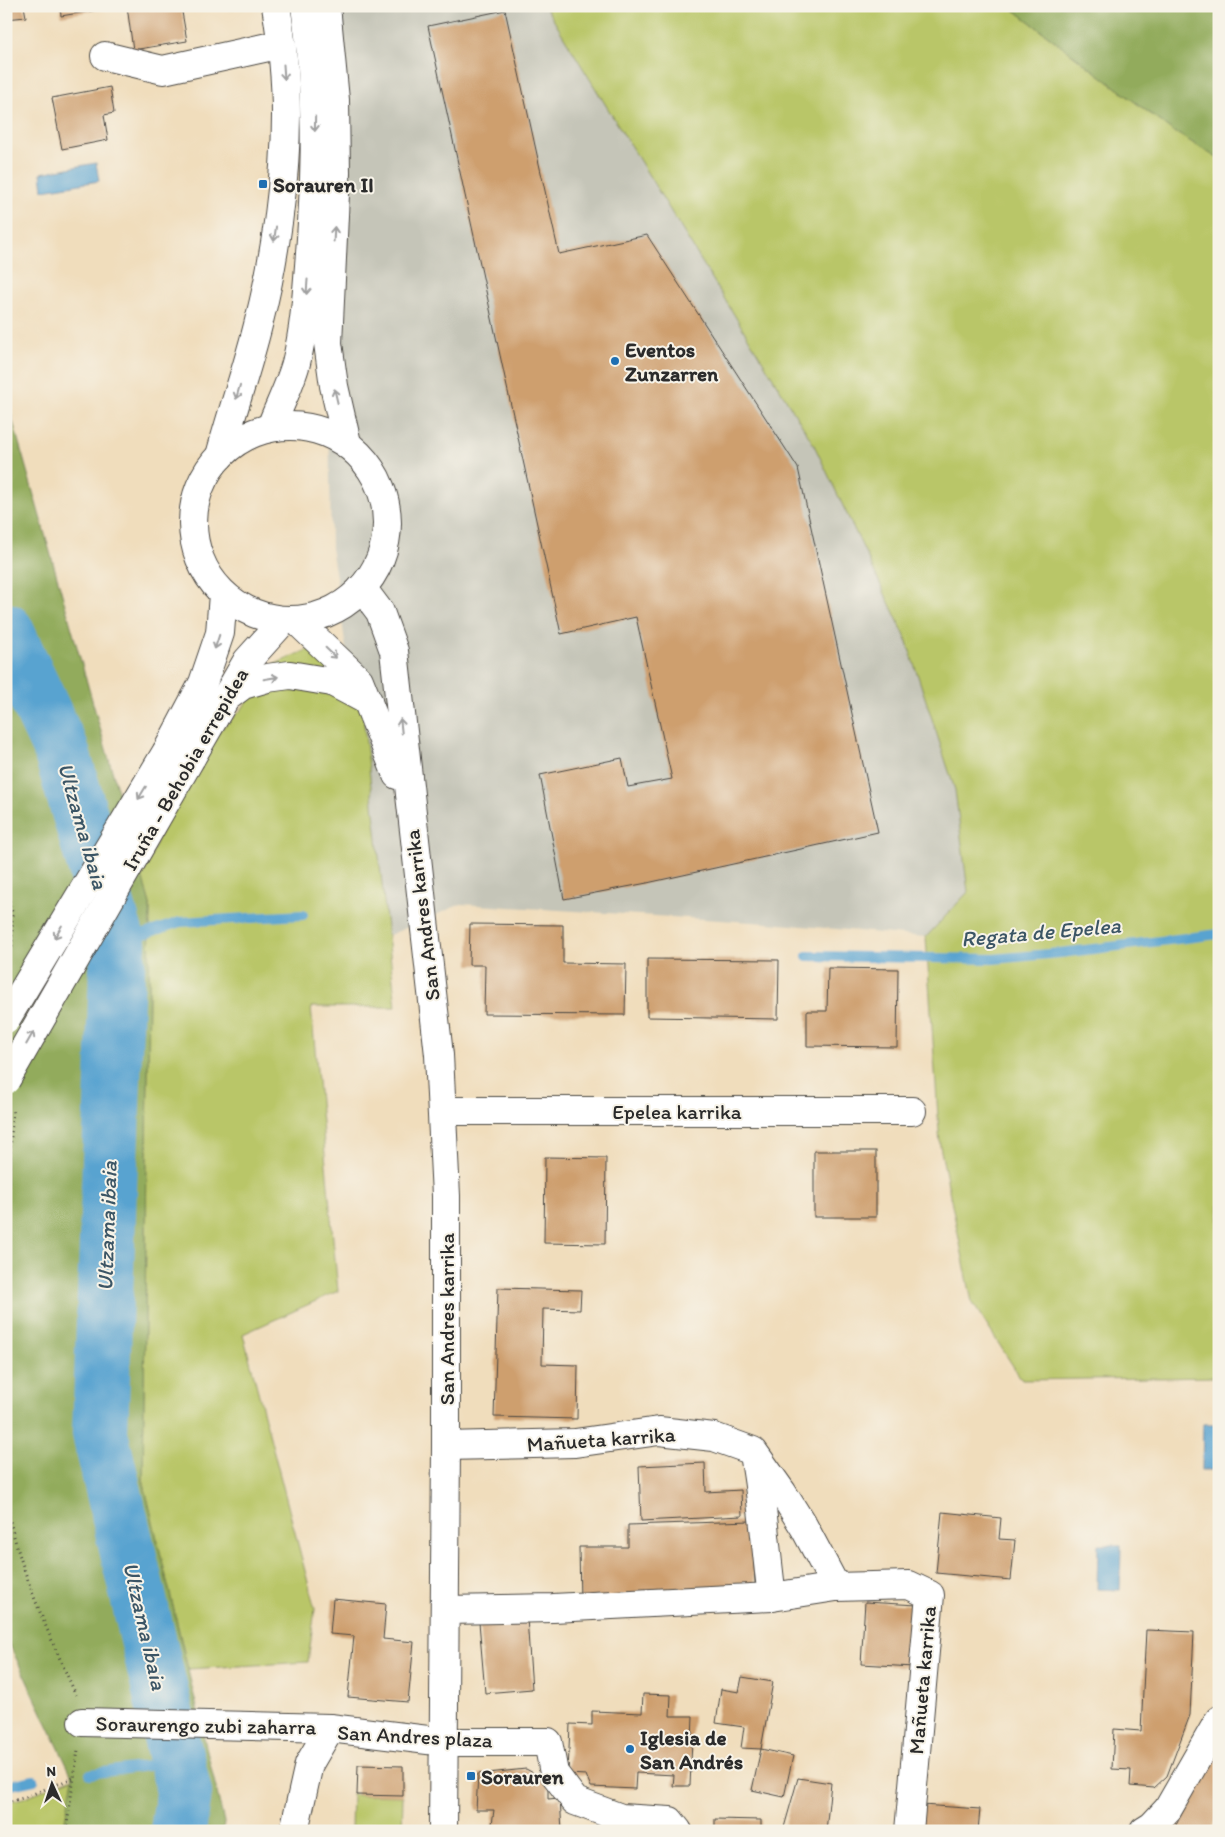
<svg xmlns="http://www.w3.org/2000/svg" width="1225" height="1837" font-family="Itim,sans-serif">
  <rect width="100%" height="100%" fill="#f7f3e8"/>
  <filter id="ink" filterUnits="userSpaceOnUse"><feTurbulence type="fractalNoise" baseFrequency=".02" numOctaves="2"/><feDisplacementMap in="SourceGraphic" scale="10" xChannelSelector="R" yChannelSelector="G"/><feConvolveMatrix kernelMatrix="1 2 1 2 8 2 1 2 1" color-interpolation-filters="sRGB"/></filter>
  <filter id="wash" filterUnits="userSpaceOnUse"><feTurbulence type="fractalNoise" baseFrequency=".0096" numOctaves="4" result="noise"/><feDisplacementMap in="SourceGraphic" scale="20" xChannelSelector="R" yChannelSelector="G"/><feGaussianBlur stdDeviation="1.12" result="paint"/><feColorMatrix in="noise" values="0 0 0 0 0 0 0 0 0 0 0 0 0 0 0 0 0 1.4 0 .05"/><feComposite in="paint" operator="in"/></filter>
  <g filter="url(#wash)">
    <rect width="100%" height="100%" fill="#f0ddbc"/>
    <!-- industrial -->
    <polygon fill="#c5c5b8" points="317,6 635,6 744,66 1023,935 926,937 768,923 461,904 387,936 341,614 340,601 331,548 328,343"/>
    <!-- green -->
    <g fill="#b9c668" stroke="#72784a">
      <polygon points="545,6 1009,6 1173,131 1219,159 1219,1377 1022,1380 972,1302 940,1146 926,937 968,892 955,790 905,636 814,445"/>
      <polygon points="312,648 359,680 396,1007 311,1007 338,1291 243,1334 315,1609 308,1662 188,1669 143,1480 150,904 142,878 191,758 242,709 268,667"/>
      <polygon points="73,1778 65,1831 6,1831 6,1802 23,1798"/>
      <polygon points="352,1794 357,1795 403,1796 402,1831 351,1831"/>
    </g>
    <!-- forest -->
    <g fill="#92ab5c" stroke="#5e6b44">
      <polygon points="1009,6 1219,6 1219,159 1173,131"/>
      <polygon points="6,397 150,904 143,1480 224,1822 223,1831 63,1831 73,1778 6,1637"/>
    </g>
    <!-- water -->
    <g fill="#59a3d0" stroke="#42677e">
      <polygon points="96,163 99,181 43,190 41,173"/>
      <polygon points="1203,1424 1219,1424 1219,1470 1202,1470"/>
      <polygon points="1098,1545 1121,1545 1120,1590 1097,1589"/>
    </g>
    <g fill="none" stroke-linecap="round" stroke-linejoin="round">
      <!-- stream -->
      <g stroke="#59a3d0" stroke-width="10">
        <polyline points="118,943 180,922 303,915"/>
        <polyline points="807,956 993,959 1060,953 1219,934"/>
        <polyline points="90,1774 176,1762"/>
        <polyline points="6,1786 34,1780"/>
      </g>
      <!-- river -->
      <polyline stroke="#59a3d0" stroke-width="56" points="6,631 61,750 118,943 100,1433 184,1793 178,1831"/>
    </g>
    <g id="blocks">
      <!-- building -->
      <g fill="#ce9f6e">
        <polygon points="6,6 24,6 26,17 6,19"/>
        <polygon points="60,6 115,6 115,7 61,16"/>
        <polygon points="127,6 181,6 187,41 133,50"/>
        <polygon points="505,10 559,254 647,235 798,468 878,832 647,883 564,899 540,775 622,758 628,787 672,779 636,617 561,634 428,26"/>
        <polygon points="110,87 114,113 104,115 108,140 62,149 52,98"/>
        <polygon points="470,924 563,925 563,963 626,964 625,1015 484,1014 485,965 469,965"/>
        <polygon points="647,959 779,960 778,1019 647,1017"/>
        <polygon points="828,968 898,969 897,1047 807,1046 807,1011 827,1011"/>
        <rect x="814" y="1151" width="62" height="66"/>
        <polygon points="545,1157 606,1158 605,1244 544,1243"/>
        <polygon points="498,1288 581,1290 580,1310 543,1309 542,1364 578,1365 577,1419 494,1417"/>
        <polygon points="705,1463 706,1492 741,1490 742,1516 641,1521 639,1466"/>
        <polygon points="942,1512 1001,1518 999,1539 1015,1540 1011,1580 936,1573"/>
        <polygon points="751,1521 756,1596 580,1602 579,1547 628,1547 628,1525"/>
        <polygon points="333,1599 386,1604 383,1639 414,1642 408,1702 348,1697 354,1636 330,1634"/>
        <polygon points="865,1602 917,1605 914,1667 861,1664"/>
        <polygon points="527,1618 532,1689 485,1693 479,1622"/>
        <polygon points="1146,1630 1194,1632 1190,1715 1167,1776 1154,1788 1130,1786 1131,1770 1112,1769 1114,1729 1141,1731"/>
        <polygon points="742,1677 773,1682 761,1749 793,1756 784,1797 752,1790 761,1749 741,1748 744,1727 716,1723 721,1689 739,1692"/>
        <polygon points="643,1694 671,1695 670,1716 693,1716 690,1786 673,1786 674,1775 636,1773 635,1789 591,1787 586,1775 568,1774 570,1724 592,1725 592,1711 642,1713"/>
        <polygon points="1212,1754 1219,1757 1219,1815 1211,1831 1173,1831"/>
        <polygon points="358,1765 403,1766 403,1796 357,1795"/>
        <polygon points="526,1769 548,1781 548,1799 560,1798 562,1831 491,1831 494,1810 476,1810 478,1774"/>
        <polygon points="798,1778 831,1783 826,1831 783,1831"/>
        <polygon points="922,1805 980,1809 978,1831 920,1831"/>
        <polygon points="715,1819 761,1820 761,1831 715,1831"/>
      </g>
    </g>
  </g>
  <g filter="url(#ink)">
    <use href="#blocks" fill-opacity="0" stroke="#494641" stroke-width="1"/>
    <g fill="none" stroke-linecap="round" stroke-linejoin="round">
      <!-- minor casing -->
      <g stroke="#494641" stroke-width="30">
        <g id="minor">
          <polyline points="105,56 163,70 282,44"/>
          <path d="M 220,456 C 232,411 248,367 259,321 C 275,259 286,180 286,115 C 286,79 282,42 276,6"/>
          <polyline points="362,588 380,612 394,651 439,1055 446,1196 446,1446 443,1831"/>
          <polyline points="296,620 359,680 397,775"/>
          <polyline points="442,1111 912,1111"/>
          <polyline points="446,1446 575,1443 659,1431 714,1437 753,1451 782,1492 804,1527 836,1587"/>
          <path d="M 755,1460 C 763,1505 766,1551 772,1597"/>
          <polyline points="445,1610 553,1608 772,1597 836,1587 909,1585 930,1595 909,1831"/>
          <polyline points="82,1722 330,1728 444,1742 548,1742 554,1773 575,1801 621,1818 670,1821 678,1831"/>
          <polyline points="294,1831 309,1764 330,1728"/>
          <polyline points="1144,1831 1152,1826 1168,1809 1219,1720"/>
        </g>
      </g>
      <!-- highway casing -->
      <g stroke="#494641" stroke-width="30">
        <g id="highway">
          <polyline points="326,6 335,100 336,173 328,343 334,386 347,443"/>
          <circle cx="290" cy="523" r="97"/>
          <path d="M 271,427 C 279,406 290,385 296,363 C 305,327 307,290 310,253 C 316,171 318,89 305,6"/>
          <polyline points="227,697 243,685 267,678 290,675 332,682 368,701"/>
          <polyline points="167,751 203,683 220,633 223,594"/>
          <polyline points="191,758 247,661 284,620"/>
        </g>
      </g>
      <!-- path -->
      <g stroke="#494641" stroke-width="3" stroke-dasharray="1 4" stroke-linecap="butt">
        <polyline points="6,886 12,912 12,950"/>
        <polyline points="6,1212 13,1108"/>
        <path d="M 6,1502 C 19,1570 48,1632 76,1695"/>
        <polyline points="6,1802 23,1798 73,1778"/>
        <polyline points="66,1831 78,1750"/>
      </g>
      <!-- minor -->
      <use href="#minor" stroke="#fff" stroke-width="28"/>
      <!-- highway -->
      <use href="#highway" stroke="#fff" stroke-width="28"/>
      <!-- highway-bridge casing -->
      <g stroke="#494641" stroke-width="30" stroke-linecap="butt">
        <g id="highway-bridge">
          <polyline points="6,1019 167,751"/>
          <polyline points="6,1080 191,758"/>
        </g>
      </g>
      <!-- highway-bridge -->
      <use href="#highway-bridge" stroke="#fff" stroke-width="28"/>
    </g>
    <!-- one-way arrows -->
    <defs><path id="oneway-shaft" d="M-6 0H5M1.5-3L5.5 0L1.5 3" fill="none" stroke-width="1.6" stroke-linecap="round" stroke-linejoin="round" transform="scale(1.25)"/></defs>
    <g stroke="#a0a0a0">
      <use href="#oneway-shaft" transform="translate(284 72) rotate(86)"/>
      <use href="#oneway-shaft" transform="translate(315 124) rotate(91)"/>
      <use href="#oneway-shaft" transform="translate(275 234) rotate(98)"/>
      <use href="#oneway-shaft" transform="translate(334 234) rotate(-87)"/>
      <use href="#oneway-shaft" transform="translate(307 287) rotate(94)"/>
      <use href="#oneway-shaft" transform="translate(238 392) rotate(106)"/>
      <use href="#oneway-shaft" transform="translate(336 396) rotate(-103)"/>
      <use href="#oneway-shaft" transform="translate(217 642) rotate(108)"/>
      <use href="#oneway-shaft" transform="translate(331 653) rotate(44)"/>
      <use href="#oneway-shaft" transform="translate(271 678) rotate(-10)"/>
      <use href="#oneway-shaft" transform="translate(401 726) rotate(-96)"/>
      <use href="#oneway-shaft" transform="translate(142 793) rotate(121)"/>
      <use href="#oneway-shaft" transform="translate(58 932) rotate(121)"/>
      <use href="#oneway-shaft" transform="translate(30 1038) rotate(-60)"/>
    </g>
  </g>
  <!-- markers -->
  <g fill="#1f6fb2" stroke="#f7f3e8" stroke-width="2">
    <rect x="258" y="179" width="10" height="10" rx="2.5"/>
    <circle cx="615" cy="361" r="5"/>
    <circle cx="630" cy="1749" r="5"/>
    <rect x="466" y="1771" width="10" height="10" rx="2.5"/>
  </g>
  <g text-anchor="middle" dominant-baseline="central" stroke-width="4" stroke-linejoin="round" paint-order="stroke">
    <!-- poi labels -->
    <g font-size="21" font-weight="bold" fill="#2b2b2b" stroke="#f7f3e8" text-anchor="start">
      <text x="273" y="184">Sorauren II</text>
      <text x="625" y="349">Eventos<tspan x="625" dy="24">Zunzarren</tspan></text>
      <text x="640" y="1737">Iglesia de<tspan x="640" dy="24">San Andrés</tspan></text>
      <text x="481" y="1776">Sorauren</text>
    </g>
    <!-- street labels -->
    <g font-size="21" fill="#2b2b2b" stroke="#f7f3e8">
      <text transform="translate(185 769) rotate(-60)">Iruña - Behobia errepidea</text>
      <text transform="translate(422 915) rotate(-97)">San Andres karrika</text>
      <text x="677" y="1111">Epelea karrika</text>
      <text transform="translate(446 1319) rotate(-90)">San Andres karrika</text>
      <text transform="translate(601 1439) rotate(-4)">Mañueta karrika</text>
      <text transform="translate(922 1680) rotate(-85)">Mañueta karrika</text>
      <text transform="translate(206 1725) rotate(1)">Soraurengo zubi zaharra</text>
      <text transform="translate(415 1736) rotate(3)">San Andres plaza</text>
    </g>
    <!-- water labels -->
    <g font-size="22" font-style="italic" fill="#3b5565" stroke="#f7f3e8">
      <text transform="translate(83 826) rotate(74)">Ultzama ibaia</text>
      <text transform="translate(1041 932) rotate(-5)">Regata de Epelea</text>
      <text transform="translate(107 1226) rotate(-88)">Ultzama ibaia</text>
      <text transform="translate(145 1626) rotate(77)">Ultzama ibaia</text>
    </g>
  </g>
  <!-- margin -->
  <rect width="1225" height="1837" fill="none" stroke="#f7f3e8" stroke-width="25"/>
  <!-- north arrow -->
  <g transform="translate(52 1784) rotate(357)" stroke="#f7f3e8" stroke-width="4" paint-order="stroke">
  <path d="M0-4L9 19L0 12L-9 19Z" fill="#2b2b2b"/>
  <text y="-8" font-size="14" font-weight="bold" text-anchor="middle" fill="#2b2b2b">N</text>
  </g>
</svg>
